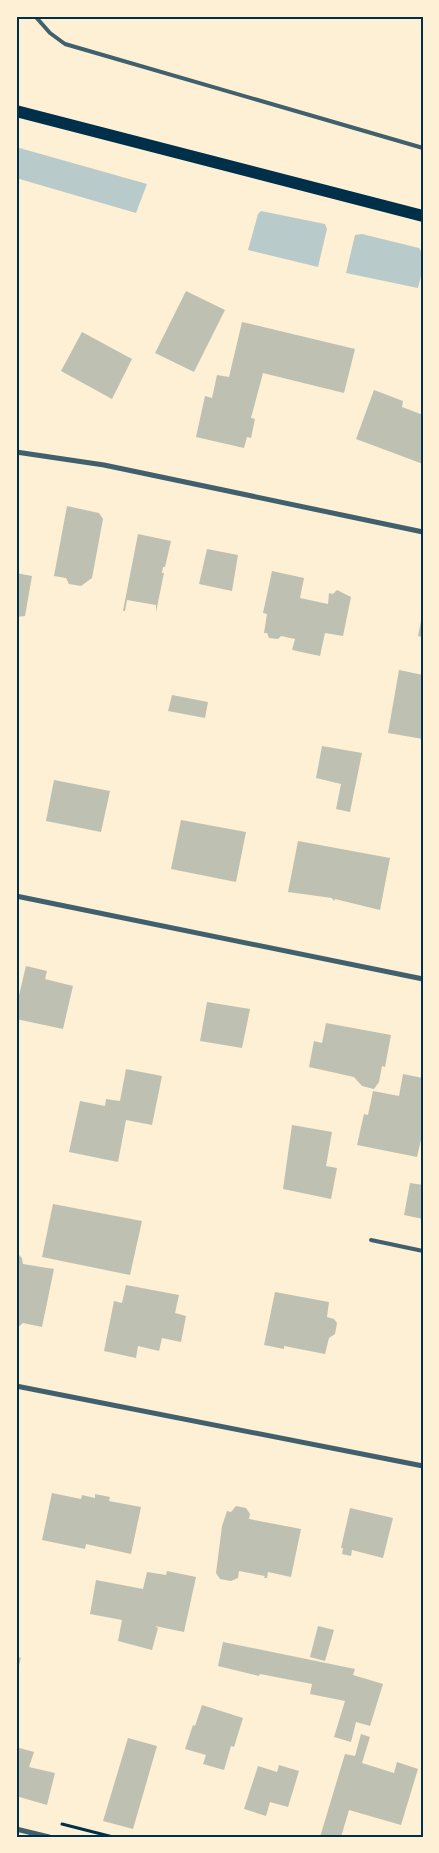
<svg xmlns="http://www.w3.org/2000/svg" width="439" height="1853" font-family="Montserrat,sans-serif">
  <rect width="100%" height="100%" fill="#fdf0d5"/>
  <!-- green -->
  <g fill="#b9caca">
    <polygon points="16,147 147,184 136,213 16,178"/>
    <polygon points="261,211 325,224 327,229 318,267 248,250 258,214"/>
    <path d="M 362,234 L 419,248 C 427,259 421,276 418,288 L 346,273 L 355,235 Z"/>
  </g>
  <!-- building -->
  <g fill="#bec0b2">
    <polygon points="186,291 225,310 194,372 155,353"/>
    <polygon points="242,322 355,349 344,393 263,373 251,418 255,419 251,438 247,437 244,448 196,437 205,396 212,398 217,375 229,377"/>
    <polygon points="82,332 132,359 112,399 61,371"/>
    <polygon points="374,390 403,401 402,407 423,415 423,464 356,439"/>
    <polygon points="67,506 99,513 103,519 92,578 81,586 69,584 66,578 54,576"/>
    <polygon points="138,534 171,541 165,567 163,567 162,573 164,573 156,612 156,605 127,600 125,611 123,611"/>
    <polygon points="207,549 238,555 232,591 199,584"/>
    <polygon points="272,571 304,578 300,598 328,604 329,593 333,594 337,590 351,597 343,636 325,633 320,656 292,650 295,639 281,636 278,639 269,638 267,633 264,633 267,614 263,613"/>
    <polygon points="16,573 32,576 25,616 16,617"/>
    <polygon points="422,616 423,616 423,637 418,636"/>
    <polygon points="399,670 423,675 423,739 388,733"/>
    <polygon points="172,695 208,702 205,718 168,711"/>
    <polygon points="322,746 362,753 350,812 336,809 341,784 316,778"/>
    <polygon points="54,780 110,791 101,832 46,821"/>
    <polygon points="181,820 246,832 236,882 171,869"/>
    <polygon points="298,841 390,858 380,910 335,899 334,901 332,898 288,892"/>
    <polygon points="26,966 47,971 45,979 73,986 63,1029 16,1019 16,1008"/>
    <polygon points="207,1002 250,1009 242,1048 200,1041"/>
    <polygon points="326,1023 391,1035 385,1067 382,1066 379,1082 374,1089 362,1086 354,1077 309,1067 314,1041 322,1043"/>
    <polygon points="126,1069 162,1076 152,1125 126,1120 118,1162 69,1152 80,1101 105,1106 106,1099 120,1101"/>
    <polygon points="403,1074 423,1078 423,1131 417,1157 357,1145 364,1114 368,1115 373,1091 399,1096"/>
    <polygon points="292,1125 332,1132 326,1166 337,1168 331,1199 283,1189"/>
    <polygon points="410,1183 423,1185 423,1219 404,1215"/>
    <polygon points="53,1204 142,1221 130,1275 42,1257"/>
    <polygon points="16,1252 22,1258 23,1264 54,1269 42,1327 23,1323 16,1329"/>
    <polygon points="126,1285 179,1295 175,1313 186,1316 181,1342 162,1338 159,1351 138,1346 136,1358 104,1351 114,1301 122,1303"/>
    <polygon points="275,1292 329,1302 327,1317 334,1319 337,1323 335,1334 329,1338 325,1354 284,1346 284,1349 264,1345"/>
    <polygon points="52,1493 81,1499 82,1495 95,1498 95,1494 110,1497 109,1501 141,1507 131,1554 86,1544 85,1549 42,1540"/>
    <polygon points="236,1506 246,1508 250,1514 249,1519 301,1529 291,1577 268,1572 267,1578 264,1578 265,1576 239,1571 238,1578 231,1581 220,1579 216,1573 222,1526 227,1511 231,1512"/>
    <polygon points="350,1508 393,1518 383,1558 352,1550 351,1556 342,1554 343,1548 341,1548"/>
    <polygon points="167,1571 196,1577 184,1632 155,1626 158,1628 152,1650 118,1641 122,1620 90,1614 96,1580 143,1589 147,1572 166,1575"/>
    <polygon points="318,1626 334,1630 325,1661 310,1657"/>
    <polygon points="223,1642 355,1669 353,1675 383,1684 370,1726 356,1722 351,1742 334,1737 345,1701 310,1694 312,1684 260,1674 259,1676 218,1666"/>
    <polygon points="16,1656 21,1658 17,1672 16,1672"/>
    <polygon points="202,1705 243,1718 234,1747 231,1746 224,1770 203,1764 206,1755 185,1749 193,1725 195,1726"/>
    <polygon points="361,1734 370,1737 362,1763 394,1773 397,1762 418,1769 401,1825 349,1810 341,1837 320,1837 345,1754 355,1756"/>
    <polygon points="128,1738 157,1746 133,1829 103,1821"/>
    <polygon points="16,1747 34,1752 29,1767 55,1773 47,1805 16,1796"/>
    <polygon points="279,1765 299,1771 288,1807 270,1802 266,1816 244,1809 258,1766 277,1772"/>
  </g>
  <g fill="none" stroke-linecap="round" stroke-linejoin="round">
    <!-- path -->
    <polyline stroke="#003049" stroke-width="3" points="62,1824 113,1837"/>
    <!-- service -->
    <g stroke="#3f606c" stroke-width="4">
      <polyline points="35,16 50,33 65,44 423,148"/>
      <polyline points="371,1240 423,1251"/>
    </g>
    <!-- minor -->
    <g stroke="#3f606c" stroke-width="5">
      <polyline points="16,452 104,465 423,532"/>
      <polyline points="16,896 423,979"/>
      <polyline points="16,1386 423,1466"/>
      <polyline points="16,1829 49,1837"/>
    </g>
    <!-- primary -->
    <polyline stroke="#003049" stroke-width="12" points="16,111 423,216"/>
  </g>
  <!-- border -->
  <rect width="439" height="1853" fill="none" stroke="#fdf0d5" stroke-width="35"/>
  <rect x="18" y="18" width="404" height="1818" fill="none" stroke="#003049" stroke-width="2"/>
</svg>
